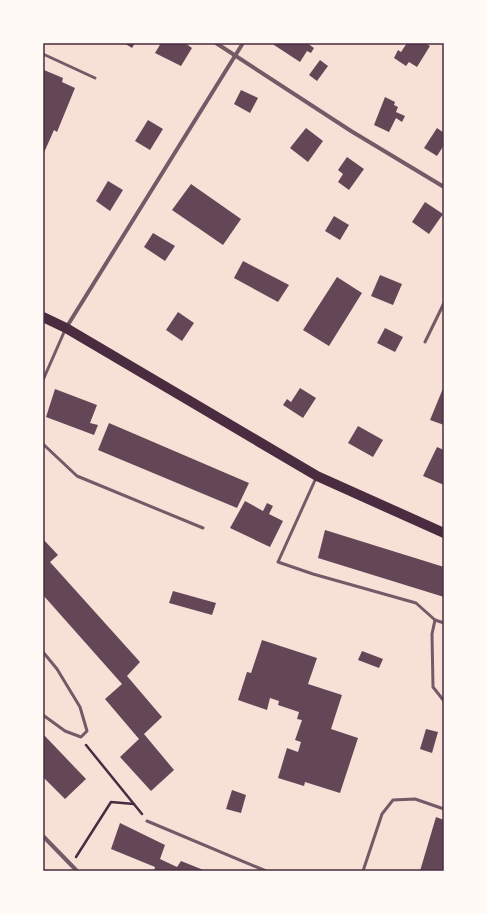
<svg xmlns="http://www.w3.org/2000/svg" width="487" height="914" font-family="'Source Sans 3',sans-serif">
  <rect width="100%" height="100%" fill="#f7e1d7"/>
  <!-- building -->
  <g fill="#644757">
    <polygon points="124,43 135,43 132,48"/>
    <polygon points="161,43 185,43 192,48 181,66 155,53"/>
    <polygon points="271,43 307,43 314,48 311,53 307,51 300,62"/>
    <polygon points="407,43 425,43 430,46 417,67 409,62 406,66 394,58 398,50 401,52"/>
    <polygon points="320,60 328,66 317,81 309,75"/>
    <polygon points="44,70 63,78 62,82 75,88 57,132 54,130 43,155"/>
    <polygon points="241,90 258,98 250,113 234,104"/>
    <polygon points="385,97 395,102 394,105 398,107 396,112 405,116 402,122 396,118 389,132 374,125"/>
    <polygon points="148,120 163,129 150,150 135,141"/>
    <polygon points="306,128 323,141 308,162 290,148"/>
    <polygon points="437,128 444,133 444,145 437,156 424,148"/>
    <polygon points="347,157 364,169 349,190 338,182 343,174 338,170"/>
    <polygon points="108,181 123,190 110,211 96,201"/>
    <polygon points="191,184 241,219 223,245 172,210"/>
    <polygon points="425,202 443,214 429,234 412,222"/>
    <polygon points="334,216 349,225 340,240 325,231"/>
    <polygon points="153,233 175,246 165,261 144,247"/>
    <polygon points="243,261 289,285 278,302 234,278"/>
    <polygon points="380,275 402,284 393,305 371,296"/>
    <polygon points="337,277 362,293 329,346 303,330"/>
    <polygon points="178,312 194,323 182,341 166,330"/>
    <polygon points="385,328 403,337 395,352 377,343"/>
    <polygon points="444,386 444,425 430,420"/>
    <polygon points="300,388 316,398 303,418 283,405 287,399 291,402"/>
    <polygon points="55,389 97,405 90,423 98,425 94,435 46,417"/>
    <polygon points="109,423 249,483 237,508 98,450"/>
    <polygon points="358,426 383,440 373,457 348,443"/>
    <polygon points="437,447 444,450 444,485 423,476"/>
    <polygon points="245,501 263,511 267,503 273,506 269,514 283,521 270,547 230,528"/>
    <polygon points="325,530 444,567 444,597 318,558"/>
    <polygon points="43,539 58,555 50,562 140,662 127,676 162,717 144,734 174,770 151,791 120,757 139,739 105,699 122,684 43,595"/>
    <polygon points="173,591 216,603 212,615 169,603"/>
    <polygon points="262,640 317,658 308,684 342,695 331,729 358,738 340,793 305,782 304,786 278,778 287,748 298,752 301,742 295,740 302,720 297,719 299,712 278,705 279,701 270,698 267,710 238,700 247,672 251,673"/>
    <polygon points="362,651 383,659 379,668 358,660"/>
    <polygon points="426,729 438,732 432,753 420,749"/>
    <polygon points="43,734 86,779 65,799 43,777"/>
    <polygon points="232,790 246,795 241,813 226,809"/>
    <polygon points="436,817 444,820 444,871 420,871"/>
    <polygon points="120,823 165,845 160,859 177,867 181,861 206,871 154,871 155,867 111,849"/>
  </g>
  <g fill="none" stroke-linecap="round" stroke-linejoin="round">
    <!-- path -->
    <g stroke="#4a2c40" stroke-width="2.5">
      <polyline points="86,745 142,814"/>
      <polyline points="76,857 111,802 134,804"/>
    </g>
    <!-- service -->
    <g stroke="#755966" stroke-width="3">
      <polyline points="43,54 95,78"/>
      <polyline points="425,342 444,303"/>
      <polyline points="43,380 65,330"/>
      <polyline points="43,444 77,476 203,528"/>
      <polyline points="316,478 278,562 313,574 416,603 435,620 432,634 433,687 444,701"/>
      <polyline points="435,620 444,623"/>
      <polyline points="43,652 57,669 80,707 87,731 81,737 65,731 43,715"/>
      <polyline points="147,821 266,871"/>
      <polyline points="363,871 382,814 393,800 415,799 444,809"/>
    </g>
    <!-- minor -->
    <g stroke="#755966" stroke-width="4">
      <polyline points="216,43 351,131 444,187"/>
      <polyline points="66,328 243,43"/>
      <polyline points="43,836 77,871"/>
    </g>
    <!-- primary -->
    <polyline stroke="#4a2c40" stroke-width="10" points="43,317 66,328 317,476 444,533"/>
  </g>
  <!-- border -->
  <rect width="487" height="914" fill="none" stroke="#fffaf5" stroke-width="88"/>
  <rect x="44" y="44" width="399" height="826" fill="none" stroke="#4a2c40" stroke-width="1.5"/>
</svg>
